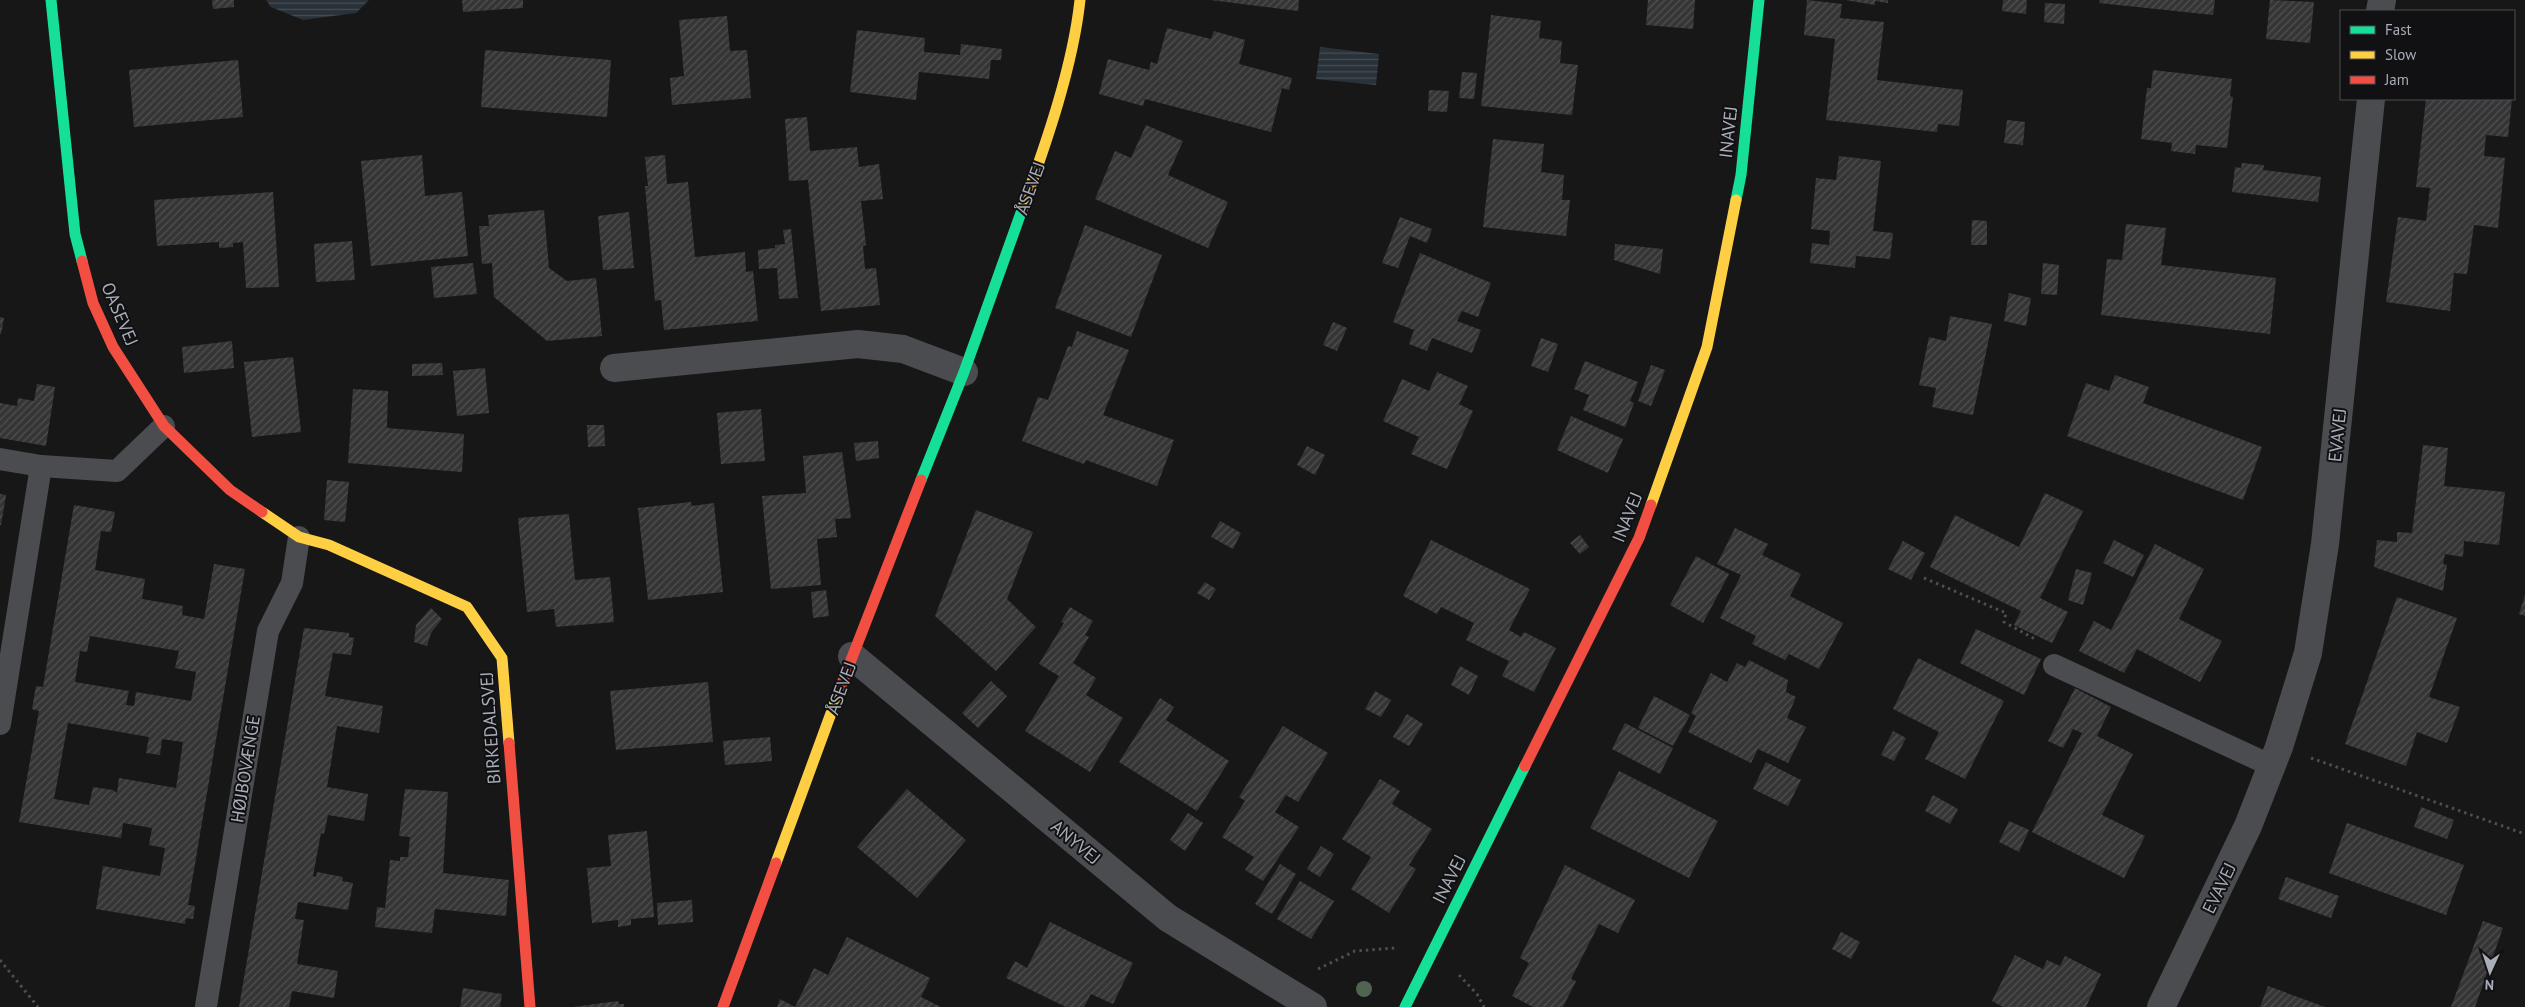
<svg xmlns="http://www.w3.org/2000/svg" width="2525" height="1007" font-family="'PT Sans',sans-serif">
  <defs>
    <pattern id="water-rules" width="6" height="5" patternUnits="userSpaceOnUse" patternTransform="scale(1.25)"><rect width="6" height="5" fill="#2a3239"/><path d="M0 2.5h6" fill="none" stroke="#464d54"/></pattern>
    <pattern id="building-hatch" width="6" height="6" patternUnits="userSpaceOnUse" patternTransform="scale(1.25)"><rect width="6" height="6" fill="#353536"/><path d="M-1 1l2-2M0 6l6-6M5 7l2-2" fill="none" stroke="#4f5051"/></pattern>
  </defs>
  <rect width="100%" height="100%" fill="#171717"/>
  <!-- water -->
  <g fill="url(#water-rules)">
    <polygon points="266,0 369,0 356,13 303,20 271,7"/>
    <polygon points="1320,47 1379,54 1376,85 1316,79"/>
  </g>
  <!-- building -->
  <g fill="url(#building-hatch)" fill-rule="evenodd">
    <polygon points="212,0 234,0 234,7 213,9"/>
    <polygon points="462,0 523,0 523,8 463,12"/>
    <polygon points="1210,0 1299,0 1298,11"/>
    <polygon points="1648,0 1695,0 1693,29 1646,25"/>
    <polygon points="1807,0 1842,4 1840,18 1884,22 1877,80 1963,90 1959,126 1938,124 1937,132 1826,120 1835,39 1804,35"/>
    <polygon points="1845,0 1888,0 1888,3 1875,1 1875,5"/>
    <polygon points="2003,0 2027,0 2026,14 2002,11"/>
    <polygon points="2100,0 2215,0 2213,15 2099,3"/>
    <polygon points="2270,0 2314,2 2310,43 2266,39"/>
    <polygon points="2045,3 2065,4 2064,24 2044,22"/>
    <polygon points="1491,15 1541,21 1539,38 1562,41 1560,63 1578,65 1572,115 1481,106"/>
    <polygon points="727,16 730,51 747,50 751,98 672,105 670,78 684,76 679,20"/>
    <polygon points="1167,28 1211,39 1214,31 1245,40 1239,64 1292,78 1289,90 1282,88 1271,132 1145,99 1143,106 1099,94 1108,59 1149,70 1151,62 1157,64"/>
    <polygon points="857,30 925,38 924,52 960,55 961,44 1002,49 1001,60 991,60 989,79 919,72 916,100 850,92"/>
    <polygon points="485,50 611,60 607,117 481,107"/>
    <polygon points="238,60 243,117 134,127 129,70"/>
    <polygon points="2153,70 2232,79 2230,96 2233,97 2227,148 2196,145 2195,154 2171,151 2172,143 2141,139 2147,88 2151,88"/>
    <polygon points="1462,72 1477,73 1474,99 1459,98"/>
    <polygon points="1429,90 1449,91 1447,112 1428,111"/>
    <polygon points="2426,99 2512,99 2508,137 2486,135 2484,156 2505,158 2498,228 2474,225 2467,274 2454,273 2450,311 2386,302 2398,217 2426,221 2430,188 2416,187"/>
    <polygon points="807,117 810,151 857,147 859,167 879,164 883,199 861,201 866,245 863,246 865,269 876,268 880,305 821,311 808,180 789,181 785,119"/>
    <polygon points="2007,120 2025,122 2023,145 2004,143"/>
    <polygon points="1146,125 1183,141 1168,175 1228,202 1208,248 1095,199 1115,151 1131,158"/>
    <polygon points="1493,139 1544,144 1541,172 1564,175 1562,200 1570,200 1566,236 1483,227"/>
    <polygon points="422,155 425,196 462,192 468,256 371,266 361,161"/>
    <polygon points="665,155 667,184 688,182 695,257 745,252 746,272 753,271 758,321 664,330 661,300 655,301 645,186 648,186 645,157"/>
    <polygon points="1839,156 1881,161 1873,231 1893,233 1890,259 1856,256 1855,268 1810,263 1812,243 1829,245 1830,231 1811,229 1816,178 1836,180"/>
    <polygon points="2242,163 2264,165 2263,170 2321,177 2318,202 2232,192 2235,167 2241,168"/>
    <polygon points="273,192 279,287 246,288 243,242 233,243 233,247 219,248 219,242 157,246 154,200"/>
    <polygon points="544,210 549,268 567,281 596,278 602,336 547,341 494,297 492,263 482,264 479,226 489,226 488,215"/>
    <polygon points="629,212 634,268 603,270 598,216"/>
    <polygon points="1400,217 1432,229 1427,243 1410,236 1398,268 1382,263"/>
    <polygon points="1972,220 1987,221 1987,245 1971,245"/>
    <polygon points="2126,224 2166,228 2161,265 2276,278 2270,334 2101,315 2107,259 2122,260"/>
    <polygon points="1085,225 1162,255 1131,337 1055,308"/>
    <polygon points="791,229 798,298 779,299 777,268 759,269 758,250 775,248 775,245 785,244 783,230"/>
    <polygon points="352,241 355,280 316,282 314,244"/>
    <polygon points="1615,244 1663,249 1660,274 1614,260"/>
    <polygon points="1420,253 1491,283 1478,317 1462,311 1457,321 1481,330 1472,353 1432,338 1427,351 1409,344 1414,330 1393,322"/>
    <polygon points="473,263 477,294 434,298 431,267"/>
    <polygon points="2043,263 2059,265 2057,295 2041,294"/>
    <polygon points="2009,293 2031,298 2026,326 2004,321"/>
    <polygon points="1950,316 1992,324 1973,415 1932,407 1936,388 1919,385 1929,337 1946,341"/>
    <polygon points="0,317 4,318 1,334 0,334"/>
    <polygon points="1333,322 1347,328 1337,351 1323,345"/>
    <polygon points="1077,331 1129,350 1103,415 1174,440 1157,486 1086,460 1084,464 1022,441 1038,397 1048,400 1068,346 1072,347"/>
    <polygon points="1541,338 1558,344 1548,372 1531,366"/>
    <polygon points="232,341 234,368 184,373 182,347"/>
    <polygon points="293,357 301,432 252,437 244,362"/>
    <polygon points="1585,361 1638,382 1630,401 1634,403 1625,427 1583,410 1589,395 1574,389"/>
    <polygon points="442,363 443,375 412,376 412,364"/>
    <polygon points="1651,365 1665,370 1651,406 1638,401"/>
    <polygon points="485,368 489,413 457,416 453,371"/>
    <polygon points="1437,372 1468,386 1459,404 1473,411 1447,469 1411,454 1419,437 1383,421 1402,379 1429,391"/>
    <polygon points="2115,375 2149,387 2143,403 2262,447 2243,500 2067,436 2086,383 2109,391"/>
    <polygon points="37,384 55,387 46,446 0,438 0,403 17,406 18,398 34,401"/>
    <polygon points="353,389 388,391 387,428 464,434 462,472 348,463"/>
    <polygon points="761,409 765,461 721,464 717,413"/>
    <polygon points="1571,416 1623,439 1608,473 1557,450"/>
    <polygon points="587,425 604,425 605,446 588,447"/>
    <polygon points="878,441 879,458 856,461 854,443"/>
    <polygon points="2423,445 2448,448 2444,486 2505,492 2499,545 2464,541 2463,557 2445,554 2443,564 2447,565 2443,591 2374,567 2377,540 2397,542 2397,532 2412,533"/>
    <polygon points="1307,446 1325,455 1315,475 1297,465"/>
    <polygon points="842,452 851,518 835,519 837,537 817,539 821,585 771,589 762,496 806,493 803,456"/>
    <polygon points="327,480 349,482 345,522 324,520"/>
    <polygon points="2045,493 2083,511 2040,598 2068,612 2052,643 2014,625 2021,611 1930,567 1955,515 2019,547"/>
    <polygon points="0,494 6,495 1,525 0,525"/>
    <polygon points="691,502 692,506 714,503 723,592 648,600 638,508"/>
    <path d="M 74,505 L 115,512 L 111,532 L 101,531 L 95,570 L 145,579 L 142,599 L 183,606 L 182,615 L 204,619 L 214,564 L 245,569 L 188,905 L 195,906 L 193,919 L 186,918 L 185,924 L 96,909 L 103,866 L 160,876 L 165,848 L 149,845 L 152,828 L 123,823 L 121,838 L 19,822 L 39,711 L 32,709 L 36,686 L 43,687 ZM 90,636 L 179,651 L 175,668 L 196,672 L 191,701 L 136,692 L 134,706 L 126,705 L 129,691 L 75,682 L 80,651 L 87,652 ZM 68,723 L 149,737 L 146,753 L 160,755 L 162,739 L 183,742 L 176,788 L 119,778 L 117,793 L 113,790 L 93,787 L 89,805 L 54,799 Z"/>
    <polygon points="976,510 1033,532 1007,599 1036,627 996,671 935,616"/>
    <polygon points="569,514 575,580 610,577 614,622 556,627 554,609 527,612 518,518"/>
    <polygon points="1220,521 1241,533 1233,549 1211,537"/>
    <polygon points="1735,528 1768,544 1762,555 1801,574 1790,596 1843,623 1819,669 1789,654 1785,660 1752,644 1756,636 1720,618 1741,575 1717,564"/>
    <polygon points="1580,535 1589,547 1580,554 1570,543"/>
    <polygon points="1431,540 1530,589 1509,630 1521,637 1524,632 1556,648 1534,692 1502,676 1509,661 1466,640 1474,623 1441,607 1437,614 1403,596"/>
    <polygon points="2114,540 2144,555 2133,577 2103,563"/>
    <polygon points="1903,541 1925,553 1911,580 1888,569"/>
    <polygon points="2155,544 2204,569 2179,619 2222,641 2200,682 2137,649 2124,673 2079,651 2094,621 2111,630"/>
    <polygon points="1696,556 1729,574 1703,623 1670,605"/>
    <polygon points="2076,569 2092,573 2083,605 2068,600"/>
    <polygon points="1205,582 1216,589 1209,600 1197,593"/>
    <polygon points="826,590 829,616 813,618 811,592"/>
    <polygon points="2525,595 2525,616 2519,614"/>
    <polygon points="2397,597 2457,618 2429,697 2460,707 2447,743 2417,732 2406,766 2345,744"/>
    <polygon points="1070,607 1093,621 1085,635 1089,637 1073,663 1096,678 1086,695 1123,718 1090,772 1025,731 1059,676 1039,664 1064,623 1061,622"/>
    <polygon points="431,608 442,619 431,633 427,646 414,642 416,625"/>
    <polygon points="304,628 349,633 349,637 354,638 351,655 333,653 325,696 383,706 379,733 337,726 327,787 368,794 364,821 328,815 324,834 321,833 313,876 316,877 317,872 343,877 342,881 353,883 348,910 298,902 295,919 304,920 297,964 338,971 334,998 292,991 289,1007 239,1007"/>
    <polygon points="1976,629 2041,659 2024,695 1960,663"/>
    <polygon points="1918,658 2004,701 1965,779 1925,759 1939,732 1893,709"/>
    <polygon points="1749,660 1788,680 1786,692 1796,697 1787,718 1806,727 1788,763 1758,749 1751,763 1688,732 1696,716 1691,713 1711,673 1727,682 1737,663 1745,667"/>
    <polygon points="1460,666 1478,676 1469,695 1451,685"/>
    <polygon points="991,681 1007,696 978,728 962,713"/>
    <polygon points="708,682 713,742 616,750 610,691"/>
    <polygon points="2075,688 2111,707 2097,736 2133,754 2102,815 2145,836 2124,878 2032,832 2082,733 2073,729 2063,748 2048,741"/>
    <polygon points="1375,691 1391,700 1381,717 1365,709"/>
    <polygon points="1654,696 1690,715 1673,746 1638,728"/>
    <polygon points="1160,698 1174,707 1166,720 1229,761 1197,811 1119,762"/>
    <polygon points="1407,714 1423,724 1409,746 1393,737"/>
    <polygon points="1625,723 1673,748 1660,774 1612,749"/>
    <polygon points="1283,726 1328,753 1298,802 1286,795 1275,812 1299,827 1263,881 1245,870 1254,857 1222,837 1245,801 1239,797"/>
    <polygon points="1893,731 1906,738 1894,761 1881,755"/>
    <polygon points="770,737 772,761 725,765 723,741"/>
    <polygon points="1766,762 1801,780 1788,806 1753,789"/>
    <polygon points="1619,771 1718,821 1689,878 1590,828"/>
    <polygon points="1380,779 1400,791 1392,804 1432,829 1409,865 1416,869 1389,913 1351,889 1371,857 1342,839"/>
    <polygon points="405,789 448,792 443,873 509,880 506,916 435,909 432,933 375,927 377,907 385,908 390,860 400,861 400,857 408,857 410,837 399,836"/>
    <polygon points="907,789 966,840 917,898 857,847"/>
    <polygon points="1933,795 1958,809 1950,824 1925,811"/>
    <polygon points="2421,807 2454,820 2447,839 2414,827"/>
    <polygon points="1188,813 1203,823 1185,851 1170,840"/>
    <polygon points="2009,821 2029,830 2019,852 1999,842"/>
    <polygon points="2347,823 2464,865 2446,915 2329,873"/>
    <polygon points="647,831 654,917 631,919 631,925 618,927 618,920 592,923 587,868 611,866 608,835"/>
    <polygon points="1321,846 1334,854 1320,877 1307,869"/>
    <polygon points="1280,864 1296,874 1272,914 1255,904"/>
    <polygon points="1565,865 1635,900 1618,933 1599,924 1571,979 1576,981 1563,1007 1533,1007 1512,996 1529,963 1520,958"/>
    <polygon points="2286,877 2339,896 2331,918 2278,899"/>
    <polygon points="1300,881 1334,901 1311,939 1277,919"/>
    <polygon points="692,900 693,922 658,925 657,903"/>
    <polygon points="2483,921 2503,928 2475,1007 2451,1007"/>
    <polygon points="1050,922 1133,963 1113,1004 1091,994 1084,1007 1066,1007 1006,978 1015,961 1027,968"/>
    <polygon points="1841,932 1860,942 1851,959 1832,949"/>
    <polygon points="847,937 930,978 921,997 941,1007 777,1007 780,999 795,1007 814,968 828,975"/>
    <polygon points="2015,955 2043,969 2047,960 2060,966 2065,956 2101,974 2086,1007 2003,1007 1992,1001"/>
    <polygon points="2268,986 2325,1007 2260,1007"/>
    <polygon points="463,988 502,994 500,1007 460,1007"/>
    <polygon points="618,1001 619,1004 624,1004 624,1007 573,1007"/>
  </g>
  <g fill="none" stroke-linecap="round" stroke-linejoin="round">
    <!-- path -->
    <g stroke="#4d4e52" stroke-width="3" stroke-dasharray="2.5 4" stroke-linecap="butt">
      <polyline points="1924,578 2006,613 2004,622 2035,639"/>
      <polyline points="2311,758 2525,834"/>
      <polyline points="0,960 38,1007"/>
      <polyline points="1318,969 1355,951 1395,948"/>
      <polyline points="1459,975 1477,994 1484,1007"/>
    </g>
    <!-- lane -->
    <g stroke="#4b4c50" stroke-width="22">
      <polyline points="0,459 41,466 117,471 164,426"/>
      <polyline points="2054,665 2272,766"/>
      <polyline points="0,724 41,466"/>
      <polyline points="206,1006 268,631 292,583 299,537"/>
    </g>
    <!-- street -->
    <g stroke="#4b4c50" stroke-width="28">
      <polyline points="2380,11 2382,0"/>
      <polyline points="614,368 858,344 903,349 964,372"/>
      <polyline points="852,656 1168,918 1313,1007"/>
      <polyline points="2161,1007 2248,826 2279,747 2308,653 2325,544 2371,99"/>
    </g>
    <!-- fast -->
    <g stroke="#16e098" stroke-width="11">
      <polyline points="51,0 75,234 82,261"/>
      <polyline points="1736,200 1741,175 1759,0"/>
      <polyline points="921,480 964,372 1023,207"/>
      <polyline points="1405,1007 1525,766"/>
    </g>
    <!-- slow -->
    <g stroke="#ffcf43" stroke-width="11">
      <path d="M 1023,207 C 1046,144 1073,66 1080,0"/>
      <polyline points="1651,505 1707,347 1736,200"/>
      <polyline points="262,512 299,537 329,545 467,607 502,658 509,743"/>
      <polyline points="776,863 841,686"/>
    </g>
    <!-- jam -->
    <g stroke="#f24e42" stroke-width="11">
      <polyline points="82,261 93,303 113,347 164,426 230,490 262,512"/>
      <polyline points="841,686 921,480"/>
      <polyline points="509,743 530,1007"/>
      <polyline points="1525,766 1639,538 1651,505"/>
      <polyline points="723,1007 776,863"/>
    </g>
  </g>
  <!-- trees -->
  <circle fill="#506451" cx="1364" cy="989" r="8"/>
  <g text-anchor="middle" dominant-baseline="central" stroke-width="4" stroke-linejoin="round" paint-order="stroke">
    <!-- street labels -->
    <g font-size="18" fill="#a8adb8" stroke="#111113">
      <text transform="translate(1728 132) rotate(-84)">INAVEJ</text>
      <text transform="translate(1030 188) rotate(-70)">ÅSEVEJ</text>
      <text transform="translate(120 314) rotate(67)">OASEVEJ</text>
      <text transform="translate(2337 435) rotate(-84)">EVAVEJ</text>
      <text transform="translate(1627 517) rotate(-68)">INAVEJ</text>
      <text transform="translate(841 688) rotate(-70)">ÅSEVEJ</text>
      <text transform="translate(490 728) rotate(-94)">BIRKEDALSVEJ</text>
      <text transform="translate(245 769) rotate(-81)">HØJBOVÆNGE</text>
      <text transform="translate(1076 842) rotate(40)">ANYVEJ</text>
      <text transform="translate(1449 879) rotate(-63)">INAVEJ</text>
      <text transform="translate(2219 888) rotate(-64)">EVAVEJ</text>
    </g>
  </g>
  <!-- legend -->
  <rect x="2340" y="10" width="175" height="90" fill="#111113" stroke="#4d4f55"/>
  <rect x="2350" y="26" width="25" height="8" fill="#16e098" stroke="#4d4f55"/>
  <text x="2385" y="35" font-size="15" fill="#a8adb8">Fast</text>
  <rect x="2350" y="51" width="25" height="8" fill="#ffcf43" stroke="#4d4f55"/>
  <text x="2385" y="60" font-size="15" fill="#a8adb8">Slow</text>
  <rect x="2350" y="76" width="25" height="8" fill="#f24e42" stroke="#4d4f55"/>
  <text x="2385" y="85" font-size="15" fill="#a8adb8">Jam</text>
  <!-- north arrow -->
  <g transform="translate(2490 972) rotate(183)" stroke="#111113" stroke-width="4" paint-order="stroke">
  <path d="M0-4L9 19L0 12L-9 19Z" fill="#a8adb8"/>
  <text y="-8" font-size="14" font-weight="bold" text-anchor="middle" fill="#a8adb8">N</text>
  </g>
</svg>
